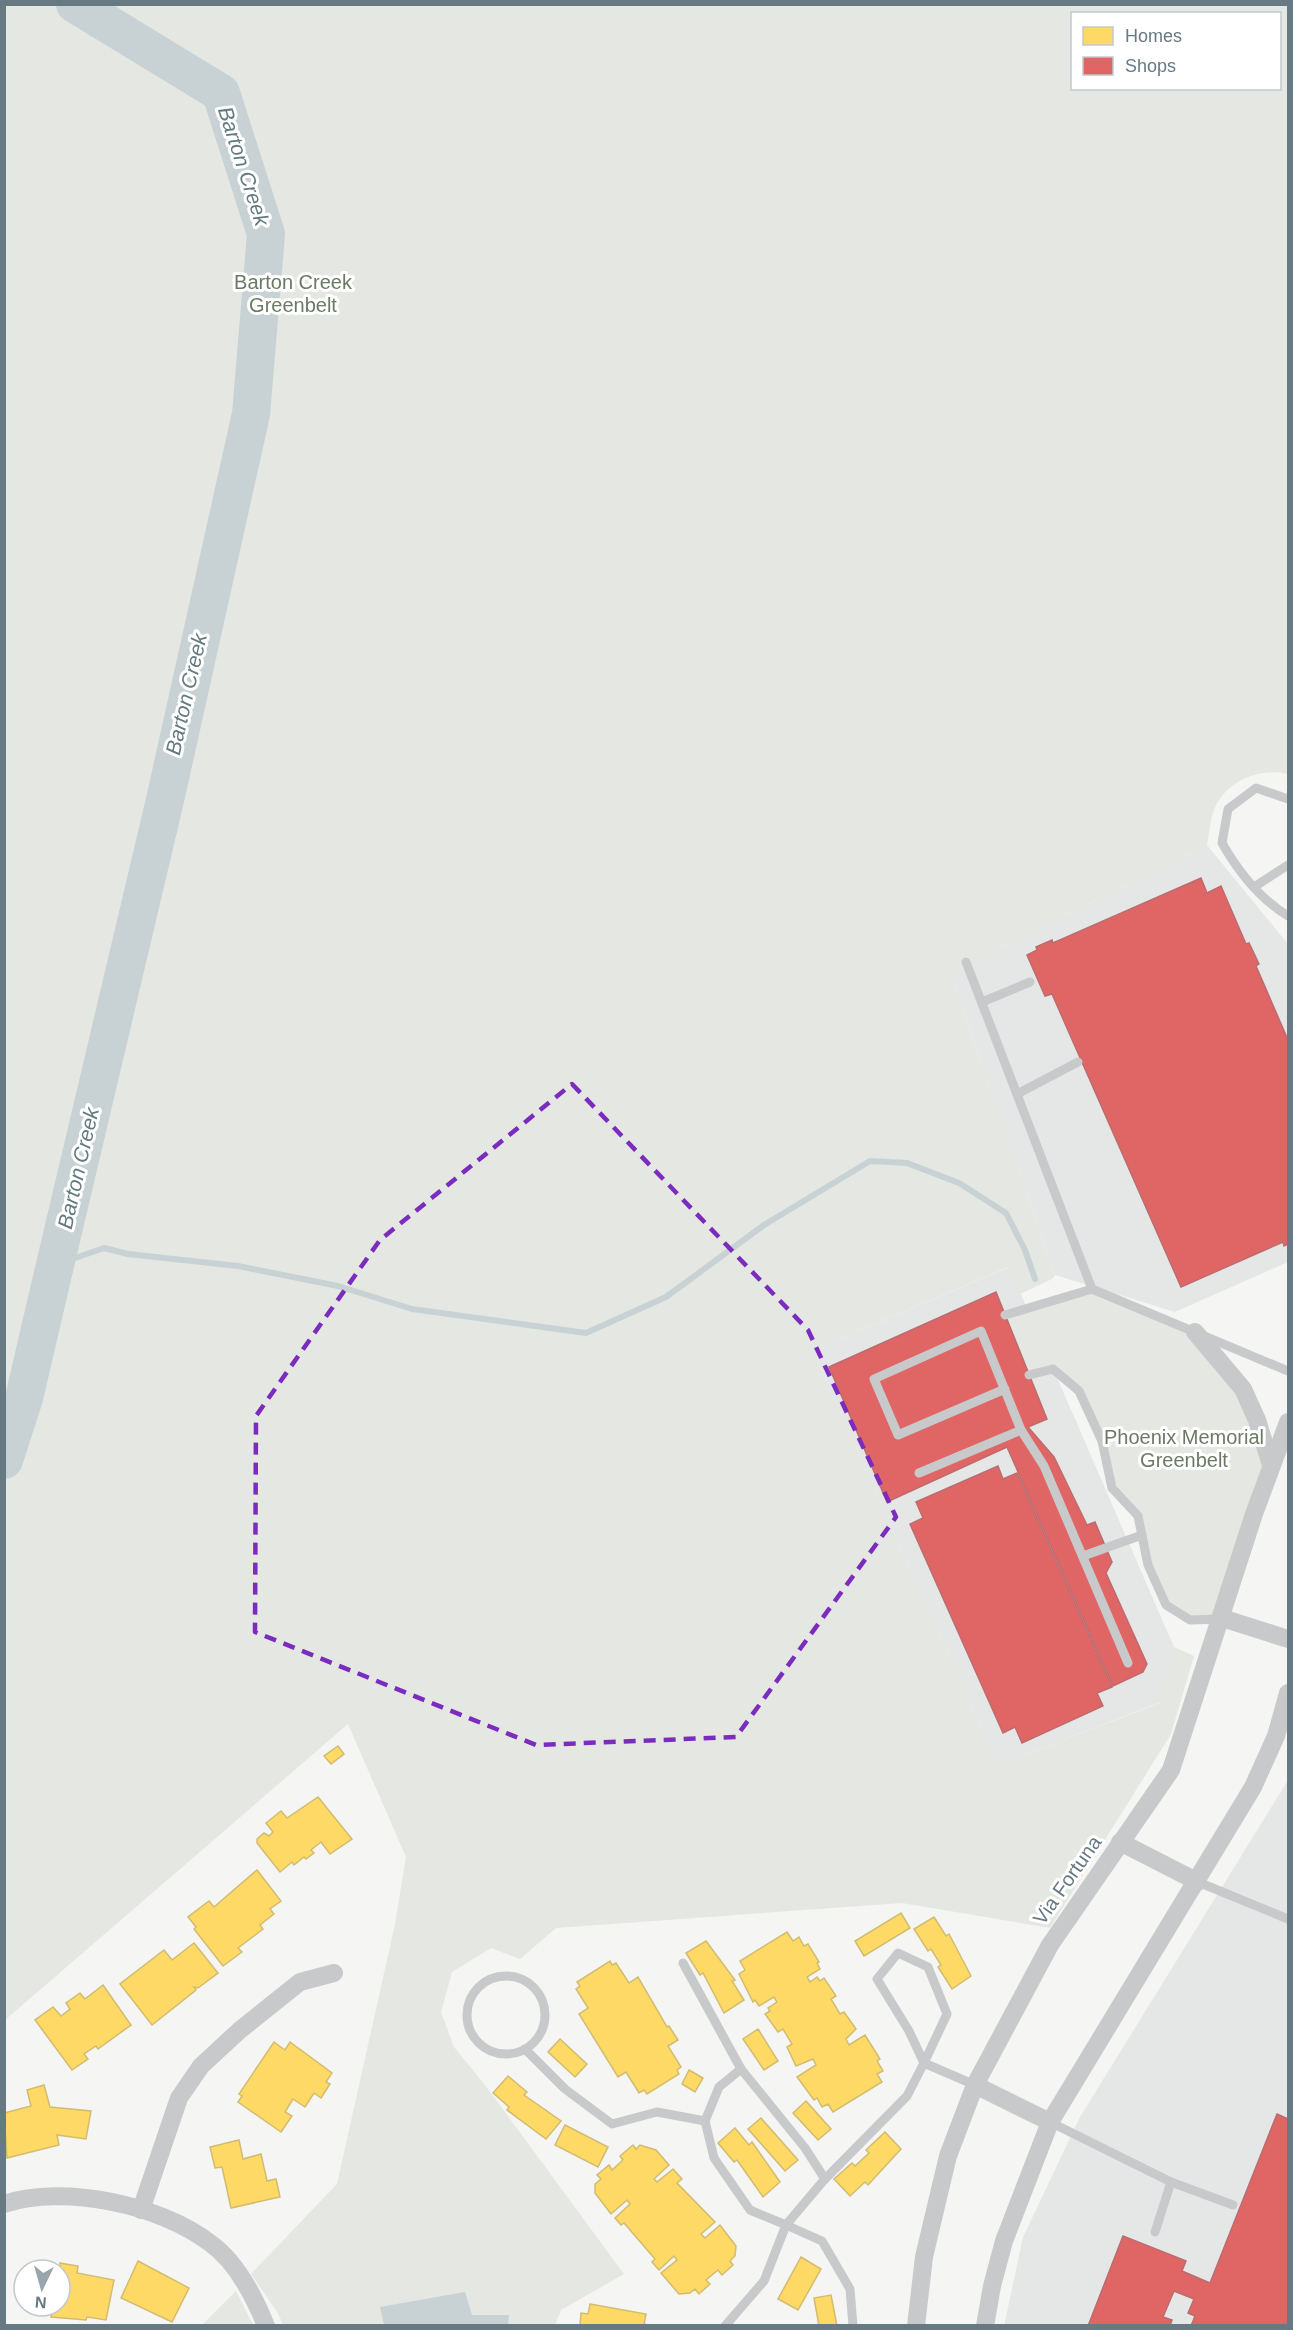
<svg xmlns="http://www.w3.org/2000/svg" width="1293" height="2330" font-family="Arial,sans-serif">
  <rect width="100%" height="100%" fill="#f5f5f4"/>
  <!-- built -->
  <g fill="#e5e7e7">
    <polygon points="1207,845 1288,944 1288,1262 1175,1312 1055,1275 950,972"/>
    <polygon points="1009,1267 1174,1647 1161,1702 998,1765 818,1363 823,1346"/>
    <polygon points="1288,1780 1288,2325 1004,2326 1023,2237 1080,2117"/>
  </g>
  <!-- green -->
  <g fill="#e4e7e2" fill-rule="evenodd">
    <path d="M 5,5 L 1288,5 L 1288,774 C 1258,767 1223,782 1213,813 C 1210,822 1209,834 1207,845 L 950,972 L 1055,1275 L 1052,1279 L 1020,1294 L 1008,1267 L 823,1346 L 818,1363 L 998,1765 L 1160,1703 L 1174,1647 L 1194,1656 L 1171,1734 L 1050,1928 L 902,1903 L 556,1928 L 520,1959 L 491,1948 L 452,1972 L 441,2012 L 454,2047 L 485,2085 L 624,2274 L 561,2310 L 555,2325 L 283,2325 L 278,2313 L 251,2274 L 337,2184 L 395,1924 L 406,1857 L 348,1724 L 5,2020 ZM 1072,14 L 1280,14 L 1280,88 L 1072,88 Z"/>
    <polygon points="1092,1289 1195,1332 1243,1389 1271,1465 1222,1618 1190,1620 1166,1605 1148,1565 1138,1516 1112,1488 1102,1441 1079,1391 1053,1369 1029,1375 1005,1315"/>
    <polygon points="236,2291 253,2325 202,2325"/>
  </g>
  <!-- water -->
  <polygon fill="#c8d2d4" points="465,2292 472,2315 509,2315 508,2325 384,2325 380,2307"/>
  <!-- homes -->
  <g fill="#ffd966" stroke="#d1bc6f" stroke-width="1.5">
    <polygon points="338,1746 344,1754 331,1764 324,1756"/>
    <polygon points="318,1797 352,1839 330,1854 321,1842 311,1850 314,1853 306,1859 304,1857 294,1865 292,1862 280,1872 257,1843 257,1839 264,1833 269,1836 273,1832 266,1823 281,1811 287,1818"/>
    <polygon points="257,1870 281,1901 270,1909 274,1914 260,1925 263,1929 238,1948 242,1952 223,1966 194,1929 196,1927 188,1917 209,1901 214,1907"/>
    <polygon points="901,1913 910,1928 864,1956 855,1941"/>
    <polygon points="934,1917 946,1936 949,1934 971,1976 952,1989 938,1967 941,1965 931,1949 928,1951 914,1929"/>
    <polygon points="787,1932 793,1941 799,1937 804,1946 808,1944 819,1962 817,1963 820,1969 807,1977 810,1982 817,1977 820,1981 824,1978 836,1996 831,1999 840,2014 844,2012 856,2029 846,2039 849,2045 865,2035 880,2059 877,2061 883,2071 877,2074 882,2082 833,2112 828,2104 822,2107 817,2098 814,2100 797,2077 816,2065 813,2059 796,2066 787,2047 792,2044 783,2029 778,2032 765,2014 770,2011 768,2008 777,2002 774,1997 759,2006 755,2000 753,2002 739,1974 745,1970 740,1961"/>
    <polygon points="706,1941 735,1980 732,1981 744,2000 724,2013 703,1973 700,1975 686,1953"/>
    <polygon points="194,1943 218,1973 198,1988 194,1987 196,1990 152,2025 120,1984 164,1950 172,1960"/>
    <polygon points="610,1961 612,1965 616,1963 629,1983 638,1977 667,2027 669,2026 678,2040 668,2046 681,2067 677,2070 679,2074 647,2094 644,2090 639,2093 626,2072 618,2077 579,2014 588,2008 576,1989 580,1986 577,1982"/>
    <polygon points="103,1985 131,2025 98,2049 96,2046 84,2054 88,2059 72,2070 35,2020 53,2007 61,2016 70,2009 66,2003 80,1993 85,1999"/>
    <polygon points="758,2029 778,2061 764,2070 743,2039"/>
    <polygon points="560,2039 587,2064 575,2077 548,2052"/>
    <polygon points="274,2042 285,2050 290,2042 332,2073 326,2082 330,2084 321,2098 314,2093 305,2107 293,2099 285,2112 292,2116 281,2132 238,2102 242,2096 239,2094"/>
    <polygon points="689,2070 703,2078 695,2092 682,2084"/>
    <polygon points="508,2076 527,2092 524,2095 561,2121 546,2139 507,2110 509,2107 493,2093"/>
    <polygon points="44,2085 50,2107 91,2111 86,2139 57,2135 59,2145 7,2158 4,2113 31,2106 27,2090"/>
    <polygon points="806,2101 831,2129 818,2140 793,2113"/>
    <polygon points="761,2118 798,2160 785,2171 748,2129"/>
    <polygon points="565,2125 608,2147 598,2167 555,2145"/>
    <polygon points="735,2128 749,2145 752,2142 780,2182 763,2197 737,2160 734,2162 718,2143"/>
    <polygon points="885,2132 901,2149 868,2185 865,2182 850,2196 834,2179 852,2163 855,2166 869,2153 866,2150"/>
    <polygon points="239,2140 243,2159 261,2154 267,2181 276,2179 280,2197 231,2208 222,2167 215,2168 210,2147"/>
    <polygon points="633,2145 636,2149 640,2145 656,2150 669,2165 654,2179 657,2182 673,2169 682,2179 677,2183 715,2222 701,2234 705,2238 720,2225 736,2246 735,2256 730,2261 733,2265 722,2275 718,2270 706,2280 710,2284 699,2294 695,2289 690,2293 679,2294 661,2273 677,2260 674,2256 659,2270 652,2262 655,2259 624,2223 621,2225 615,2218 630,2204 627,2200 611,2214 595,2193 595,2184 601,2179 597,2175 609,2165 612,2170 623,2160 620,2156"/>
    <polygon points="801,2257 821,2269 798,2310 778,2299"/>
    <polygon points="138,2261 189,2288 172,2322 121,2298"/>
    <polygon points="60,2263 78,2266 77,2273 114,2280 106,2320 87,2317 86,2320 51,2317 53,2306 60,2306"/>
    <polygon points="831,2295 837,2326 819,2326 814,2298"/>
    <polygon points="590,2304 646,2314 644,2324 651,2326 576,2326 580,2325 581,2313 588,2314"/>
  </g>
  <!-- shops -->
  <g fill="#e06666" stroke="#bc6c6f" stroke-width="1.5">
    <polygon points="1201,878 1207,893 1221,886 1246,944 1249,943 1259,964 1256,966 1288,1040 1288,1244 1284,1246 1283,1242 1181,1287 1052,994 1045,996 1027,955 1037,950 1036,947 1052,940 1053,943"/>
    <polygon points="996,1292 1047,1419 1028,1427 1054,1457 1087,1525 1095,1522 1112,1562 1106,1573 1147,1664 1143,1672 1113,1686 1007,1447 887,1502 829,1367"/>
    <polygon points="998,1466 1003,1479 1017,1473 1112,1687 1097,1693 1103,1706 1022,1743 1015,1727 1003,1733 910,1524 923,1518 916,1502"/>
    <polygon points="1277,2114 1288,2119 1288,2326 1191,2326 1195,2316 1188,2313 1194,2299 1174,2291 1163,2317 1172,2320 1170,2326 1088,2326 1123,2236 1186,2261 1182,2271 1210,2283"/>
  </g>
  <g fill="none" stroke-linecap="round" stroke-linejoin="round">
    <!-- stream -->
    <polyline stroke="#c8d2d4" stroke-width="6" points="55,1265 104,1248 128,1254 238,1266 338,1286 412,1309 586,1333 666,1297 764,1225 870,1161 907,1163 959,1183 1006,1213 1025,1250 1035,1279"/>
    <!-- river -->
    <polyline stroke="#c8d2d4" stroke-width="38" points="4,1460 24,1398 55,1265 165,800 251,414 266,234 221,93 75,4"/>
    <!-- lane -->
    <g stroke="#c8c9ca" stroke-width="9">
      <path d="M 1288,799 L 1256,788 L 1228,809 L 1222,843 C 1238,871 1260,899 1288,916"/>
      <polyline points="1254,887 1288,865"/>
      <polyline points="966,962 1092,1289"/>
      <polyline points="982,1002 1030,982"/>
      <polyline points="1017,1094 1078,1062"/>
      <polyline points="1005,1315 1092,1289 1288,1371"/>
      <polyline points="1029,1375 1053,1369 1079,1391 1102,1441 1112,1488 1138,1516 1148,1565 1166,1605 1190,1620 1220,1619"/>
      <polyline points="1005,1389 898,1435 874,1379 981,1331 1021,1430"/>
      <polyline points="919,1473 1021,1430 1044,1466 1128,1663"/>
      <polyline points="1083,1556 1142,1535"/>
      <polyline points="1198,1882 1288,1919"/>
      <polyline points="683,1963 741,2069"/>
      <circle cx="506" cy="2015" r="39"/>
      <polyline points="525,2049 565,2089 612,2124 657,2112 705,2121"/>
      <polygon points="741,2069 805,2148 823,2176 824,2180 786,2225 750,2210 714,2158 705,2121 719,2087"/>
      <polyline points="1050,2122 1171,2182 1155,2232"/>
      <polyline points="824,2180 907,2096 924,2063 909,2031 877,1979 898,1953 928,1967 947,2014 924,2063 975,2085"/>
      <polyline points="1171,2182 1233,2205"/>
      <polyline points="725,2326 764,2281 786,2225 822,2241 850,2289 853,2326"/>
    </g>
    <!-- street -->
    <g stroke="#c8c9ca" stroke-width="18">
      <polyline points="1195,1332 1243,1389 1257,1420 1271,1465"/>
      <polyline points="1222,1618 1288,1639"/>
      <polyline points="1120,1842 1198,1882"/>
      <polyline points="975,2085 1050,2122"/>
      <path d="M 4,2204 C 64,2184 161,2205 210,2243 C 237,2262 254,2296 266,2326"/>
      <polyline points="141,2210 179,2098 201,2066 240,2030 300,1982 334,1973"/>
      <polyline points="916,2326 924,2257 937,2202 948,2156 975,2085 1050,1945 1171,1770 1254,1514 1288,1422"/>
      <polyline points="985,2326 992,2286 1004,2241 1050,2122 1253,1787 1276,1736 1288,1693"/>
    </g>
  </g>
  <!-- marked area -->
  <path fill="none" stroke="#7b2cbf" stroke-width="4.5" stroke-dasharray="12 8" stroke-linejoin="round" d="M 572,1084 L 808,1330 L 896,1517 L 736,1737 L 536,1745 L 255,1632 L 256,1416 L 380,1240 Z"/>
  <g text-anchor="middle" dominant-baseline="central" stroke-width="6" stroke-linejoin="round" paint-order="stroke">
    <!-- park labels -->
    <g font-size="20" fill="#6b7a65" stroke="#fff">
      <text x="293" y="282">Barton Creek<tspan x="293" dy="23">Greenbelt</tspan></text>
      <text x="1184" y="1437">Phoenix Memorial<tspan x="1184" dy="23">Greenbelt</tspan></text>
    </g>
    <!-- street labels -->
    <g font-size="20" fill="#677983" stroke="#fff">
      <text transform="translate(1067 1880) rotate(-55)">Via Fortuna</text>
    </g>
    <!-- water labels -->
    <g font-size="21" font-style="italic" fill="#637a7f" stroke="#fff">
      <text transform="translate(244 166) rotate(72)">Barton Creek</text>
      <text transform="translate(186 694) rotate(-77)">Barton Creek</text>
      <text transform="translate(78 1168) rotate(-77)">Barton Creek</text>
    </g>
  </g>
  <!-- border -->
  <rect width="1293" height="2330" fill="none" stroke="#677983" stroke-width="12"/>
  <!-- legend -->
  <rect x="1071" y="12" width="210" height="78" fill="#ffffff" stroke="#c2c9cd" stroke-width="1.5"/>
  <rect x="1083" y="27" width="30" height="18" fill="#ffd966" stroke="#c2c9cd" stroke-width="1.5"/>
  <text x="1125" y="42" font-size="18" fill="#677983">Homes</text>
  <rect x="1083" y="57" width="30" height="18" fill="#e06666" stroke="#c2c9cd" stroke-width="1.5"/>
  <text x="1125" y="72" font-size="18" fill="#677983">Shops</text>
  <!-- north arrow -->
  <g transform="translate(42 2288) rotate(185)"><circle r="28" fill="#ffffff" stroke="#c2c9cd" stroke-width="1.5"/>
  <path d="M0-4.5L10 22L0 15L-10 22Z" fill="#99a4ab"/>
  <text y="-9" font-size="16" font-weight="bold" text-anchor="middle" fill="#677983">N</text>
  </g>
</svg>
